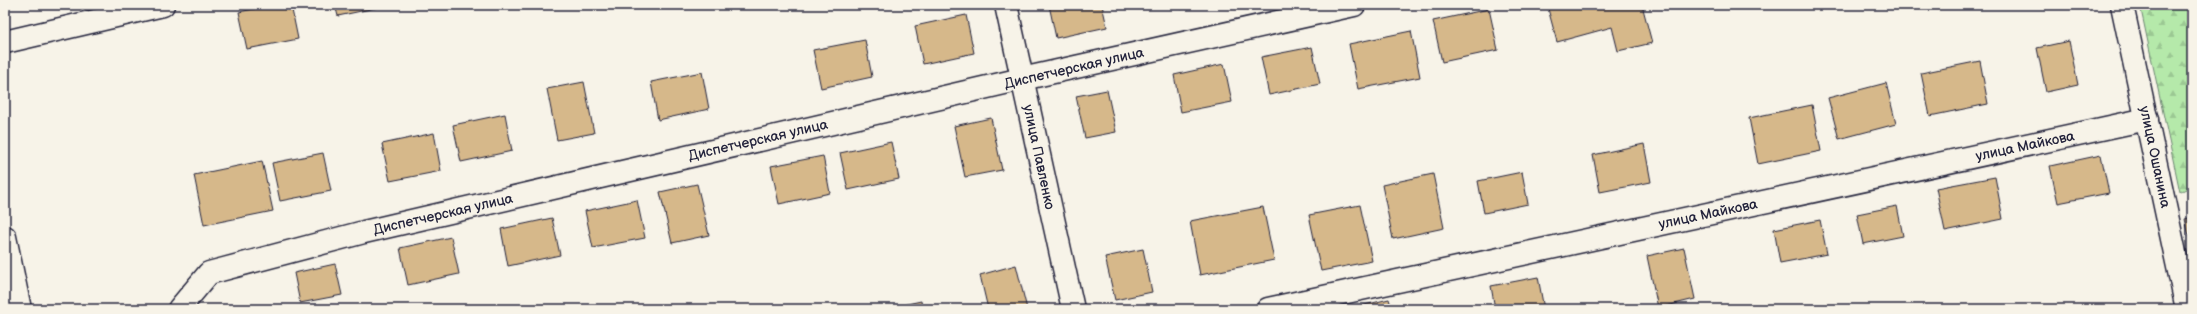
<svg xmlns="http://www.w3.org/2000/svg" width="2197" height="314" font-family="'Balsamiq Sans',sans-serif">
  <defs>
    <pattern id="forest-firs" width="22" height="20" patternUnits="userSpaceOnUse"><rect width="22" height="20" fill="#b5e9aa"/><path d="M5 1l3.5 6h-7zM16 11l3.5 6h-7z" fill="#9bc893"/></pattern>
  </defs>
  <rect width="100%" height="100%" fill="#f7f3e8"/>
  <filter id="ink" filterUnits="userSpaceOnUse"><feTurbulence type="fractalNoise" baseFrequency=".025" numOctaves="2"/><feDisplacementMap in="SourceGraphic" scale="8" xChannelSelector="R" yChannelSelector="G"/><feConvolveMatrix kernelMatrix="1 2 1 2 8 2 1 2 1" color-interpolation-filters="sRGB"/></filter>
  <g filter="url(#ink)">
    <!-- forest -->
    <polygon fill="url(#forest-firs)" stroke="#6c8672" points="2140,5 2192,5 2192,186 2180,192"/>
    <!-- building -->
    <g fill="#d6b88a" stroke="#22223b">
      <polygon points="273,5 291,5 298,39 247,49 239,12"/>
      <polygon points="335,5 389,5 338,16"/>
      <polygon points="1049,5 1102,5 1107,27 1056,38"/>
      <polygon points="1180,5 1201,5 1181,9"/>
      <polygon points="1547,5 1642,5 1652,43 1618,51 1612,27 1557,42"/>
      <polygon points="1489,9 1498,50 1442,62 1433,21"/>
      <polygon points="966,15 974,53 923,64 915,26"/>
      <polygon points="1411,31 1420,77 1358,89 1349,44"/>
      <polygon points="865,40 872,77 821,88 813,50"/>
      <polygon points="2069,41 2078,85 2046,92 2037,48"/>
      <polygon points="1312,47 1320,84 1269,95 1261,57"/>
      <polygon points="1980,61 1988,104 1930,116 1921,73"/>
      <polygon points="1224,64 1232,102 1181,112 1174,75"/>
      <polygon points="702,72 709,109 658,120 651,82"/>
      <polygon points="584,82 594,133 557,140 547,89"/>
      <polygon points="1886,83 1896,124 1839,139 1828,98"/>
      <polygon points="1107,90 1116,132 1085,138 1076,96"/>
      <polygon points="1812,105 1821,151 1758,164 1749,118"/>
      <polygon points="505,114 512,151 461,162 453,125"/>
      <polygon points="991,118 1002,170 965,177 954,126"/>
      <polygon points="434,133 441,171 390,181 382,144"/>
      <polygon points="891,142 899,179 848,190 840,153"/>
      <polygon points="1644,144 1651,182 1600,192 1593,155"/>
      <polygon points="323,153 331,191 280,201 272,163"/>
      <polygon points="2101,155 2109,193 2058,203 2050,166"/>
      <polygon points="823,156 830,193 779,204 771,166"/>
      <polygon points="262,161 273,211 204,225 194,175"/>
      <polygon points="1522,172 1528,204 1484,213 1478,181"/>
      <polygon points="1433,174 1444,228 1393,239 1382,185"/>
      <polygon points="1995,177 2003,219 1945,231 1936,188"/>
      <polygon points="697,184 709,235 672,243 660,192"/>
      <polygon points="637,200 645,238 593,248 585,211"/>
      <polygon points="1360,205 1372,261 1321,271 1309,215"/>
      <polygon points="1897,206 1903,236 1863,244 1857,214"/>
      <polygon points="1263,207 1274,260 1200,275 1190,221"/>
      <polygon points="2192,217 2192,249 2185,219"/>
      <polygon points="552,218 560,255 508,266 501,229"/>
      <polygon points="1820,220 1827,254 1780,263 1774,229"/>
      <polygon points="451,237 459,274 408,285 400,248"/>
      <polygon points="1684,248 1695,299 1658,308 1647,256"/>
      <polygon points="1143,249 1152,292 1115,300 1105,257"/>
      <polygon points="335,264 342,295 300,303 294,273"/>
      <polygon points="1016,265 1027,309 988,309 980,275"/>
      <polygon points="1538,277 1544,309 1495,309 1491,286"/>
      <polygon points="1389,299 1392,309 1352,309 1352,308"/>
      <polygon points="921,301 922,309 884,309"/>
    </g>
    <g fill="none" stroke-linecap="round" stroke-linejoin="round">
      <!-- street casing -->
      <g stroke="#22223b" stroke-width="25">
        <g id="street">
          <polyline points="1006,5 1073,309"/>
          <polyline points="2122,5 2187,309"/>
          <polyline points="5,42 163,5"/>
          <polyline points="179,309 209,273 364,232 1022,79 1354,5"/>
          <polyline points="1268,309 2147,119"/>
        </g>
      </g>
      <!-- secondary casing -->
      <g stroke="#22223b" stroke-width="25">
        <polyline id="secondary" points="5,237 20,309"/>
      </g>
      <!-- street -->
      <use href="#street" stroke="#f7f3e8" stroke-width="22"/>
      <!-- secondary -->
      <use href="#secondary" stroke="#f7f3e8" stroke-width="22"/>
    </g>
  </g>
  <g text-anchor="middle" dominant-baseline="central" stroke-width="3" stroke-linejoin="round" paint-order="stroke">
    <!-- street labels -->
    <g font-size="14" fill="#22223b" stroke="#f7f3e8">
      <text transform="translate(1074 68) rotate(-13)">Диспетчерская улица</text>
      <text transform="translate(758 140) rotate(-13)">Диспетчерская улица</text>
      <text transform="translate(2025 146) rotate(-12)">улица Майкова</text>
      <text transform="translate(1039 157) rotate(78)">улица Павленко</text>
      <text transform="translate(2155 157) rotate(78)">улица Ошанина</text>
      <text transform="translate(443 214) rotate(-13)">Диспетчерская улица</text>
      <text transform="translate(1708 214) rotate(-12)">улица Майкова</text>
    </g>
  </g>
  <!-- margin -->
  <rect width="2197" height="314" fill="none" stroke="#f7f3e8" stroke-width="20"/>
  <rect x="10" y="10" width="2177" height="294" fill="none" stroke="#22223b" stroke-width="1.5" filter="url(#ink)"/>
</svg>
